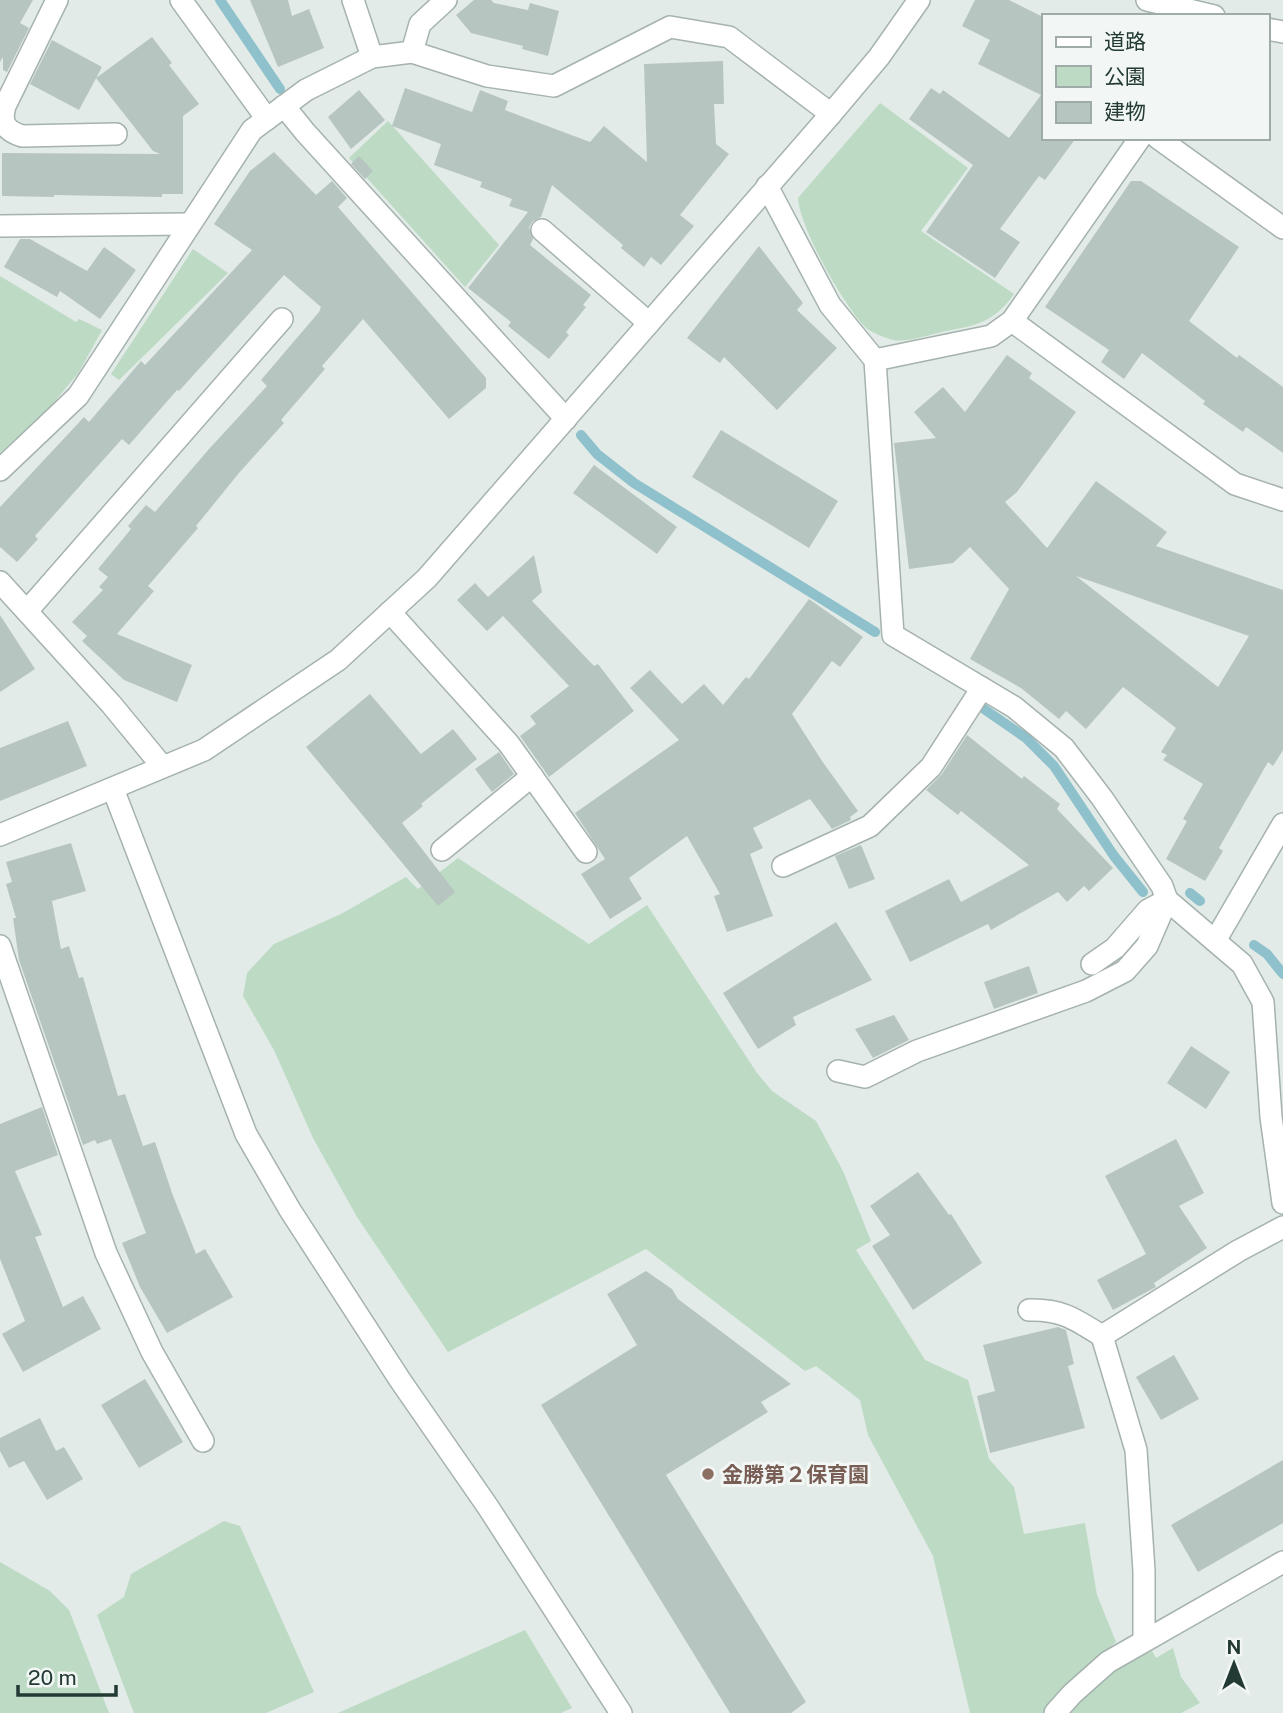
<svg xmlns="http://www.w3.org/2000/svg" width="1283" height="1713" font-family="'Public Sans','Noto Sans JP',sans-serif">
  <rect width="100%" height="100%" fill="#e2ebe7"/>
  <!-- green -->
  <g fill="#bcdac4">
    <path d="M 880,103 L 968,168 L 921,231 L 1014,294 C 994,322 978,325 946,331 C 933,334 904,343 893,340 C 885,338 870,332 864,326 C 843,303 800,229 798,198 Z"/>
    <polygon points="388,121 499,245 465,287 349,158"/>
    <polygon points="193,249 228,273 119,380 111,374"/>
    <polygon points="0,276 76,322 79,319 102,330 79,372 46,412 0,453"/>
    <polygon points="458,858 589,944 647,905 757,1073 772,1091 816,1121 843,1171 871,1241 856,1250 925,1360 968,1380 989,1459 1014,1487 1024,1534 1085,1523 1097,1595 1116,1642 1086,1668 1044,1713 970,1713 933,1556 868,1435 860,1400 816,1366 805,1371 646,1249 448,1352 357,1217 313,1138 274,1050 243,996 247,973 274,944 341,914 406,877 418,889"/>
    <polygon points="224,1521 240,1526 314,1692 266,1713 134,1713 97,1615 124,1597 131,1574"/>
    <polygon points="0,1562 50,1591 69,1610 109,1713 0,1713"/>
    <polygon points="525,1630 572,1708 561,1713 338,1713"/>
    <path d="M 1173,1648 L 1181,1677 L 1200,1703 L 1181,1713 L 1068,1713 C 1090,1686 1121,1666 1152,1651 L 1156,1658 Z"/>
  </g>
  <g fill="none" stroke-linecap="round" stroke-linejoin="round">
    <!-- stream -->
    <g stroke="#8ec1cb" stroke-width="10">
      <polyline points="220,0 280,89"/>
      <polyline points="581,435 597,454 634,483 875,632"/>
      <polyline points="984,709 1026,738 1054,766 1114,856 1143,892"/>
      <polyline points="1190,893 1200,901"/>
      <polyline points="1254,945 1267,954 1283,974"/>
    </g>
  </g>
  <!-- building -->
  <g fill="#b7c5c0" fill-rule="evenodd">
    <polygon points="0,0 33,0 20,23 29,28 7,72 3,70 3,57 0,62"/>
    <polygon points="250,0 288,0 292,16 309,9 324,48 278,67"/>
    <polygon points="474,0 491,0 494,3 528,10 530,3 559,11 548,56 522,49 523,46 471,33 456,15"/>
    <polygon points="975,0 1009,0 1043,17 1043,138 1076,138 1045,180 1039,176 1000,229 1020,242 995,278 926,232 973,165 909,119 931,88 940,94 943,90 1009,138 1041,95 978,64 990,40 962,26"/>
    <polygon points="152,37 172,63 169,65 199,104 183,116 183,194 162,194 162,197 54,195 54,197 2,196 2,153 160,154 153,151 96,78"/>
    <polygon points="52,40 102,67 79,110 30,84"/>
    <polygon points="723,61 724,104 714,104 716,144 729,154 680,215 694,226 661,265 651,257 644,267 621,248 623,245 552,185 541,217 533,221 529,227 533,239 530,245 591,295 583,305 586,307 566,332 569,335 549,359 508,326 511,322 468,288 528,212 509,206 512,199 480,187 482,182 434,165 441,144 392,126 405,88 472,112 480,90 508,101 505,110 590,142 604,126 647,162 644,64"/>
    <polygon points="359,90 385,120 351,149 328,117"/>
    <polygon points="274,152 316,195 332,181 347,198 338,207 486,378 486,388 449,419 363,319 322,366 325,369 281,420 284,423 239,473 196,526 198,528 148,586 154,591 117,634 192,665 177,702 124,680 82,641 87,636 72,622 103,590 99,587 108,577 98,569 131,529 128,526 146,505 155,512 209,449 267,386 261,380 319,312 321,307 284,275 179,391 177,390 129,445 122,439 35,536 38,539 17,562 0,547 0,507 84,417 89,422 141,361 145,365 252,250 214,224 250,171"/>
    <polygon points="359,156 373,171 365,179 351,164"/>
    <polygon points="1131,181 1141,181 1239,247 1189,321 1237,358 1239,355 1283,387 1283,453 1246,427 1243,432 1203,404 1205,401 1142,353 1124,379 1101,362 1109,350 1045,307"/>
    <polygon points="20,239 30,239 87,271 104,247 136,270 100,319 60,291 57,297 4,267"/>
    <polygon points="759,246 803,303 797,310 837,348 777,410 724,357 720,363 687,338"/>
    <path d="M 1007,355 L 1032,373 L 1029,378 L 1076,412 L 1017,492 L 1005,502 L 1047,548 L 1096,481 L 1167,532 L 1156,546 L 1283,590 L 1283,750 L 1273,766 L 1268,762 L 1219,848 L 1223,851 L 1205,881 L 1166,859 L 1187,821 L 1183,819 L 1203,784 L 1163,760 L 1167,755 L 1161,752 L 1176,728 L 1123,687 L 1086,729 L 1066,711 L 1059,719 L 1021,688 L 970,659 L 1009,589 L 970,547 L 953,563 L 909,569 L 894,443 L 936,438 L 914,412 L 943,387 L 965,412 ZM 1076,576 L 1249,636 L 1218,687 Z"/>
    <polygon points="721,430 838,501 809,548 692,477"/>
    <polygon points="594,465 677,527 657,554 573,493"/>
    <polygon points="534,555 542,592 532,601 594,666 598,664 634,711 549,777 520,736 536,724 530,716 569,686 503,616 487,631 457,600 475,583 488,597"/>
    <polygon points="809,599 863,637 840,667 832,661 792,714 822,761 858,811 850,817 851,820 832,829 810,799 753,828 763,848 750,854 773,916 727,932 714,896 720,894 687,836 629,878 642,899 610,919 581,874 605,859 575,813 679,740 630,688 650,670 682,704 704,684 723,705 746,677 749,679"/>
    <polygon points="0,615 35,669 0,692"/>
    <polygon points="370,694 421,754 453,729 477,759 421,804 423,806 402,823 455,892 438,906 306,747"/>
    <polygon points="68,721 87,766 0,801 0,748"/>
    <polygon points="967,735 1022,779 1024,776 1060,804 1057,809 1113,868 1089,891 1084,886 1067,902 1058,892 991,930 988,924 910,962 885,911 949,879 961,902 1029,865 961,811 958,815 926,790 942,774"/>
    <polygon points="499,752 514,774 492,792 475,769"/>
    <polygon points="71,843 86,891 52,901 61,949 69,946 79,978 83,977 118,1096 125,1094 143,1146 155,1142 172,1193 196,1254 205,1249 233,1297 167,1333 140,1287 122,1243 146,1233 111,1139 97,1144 95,1140 83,1145 19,960 13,918 16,918 6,884 12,882 6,862"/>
    <polygon points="861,845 875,879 849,889 835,856"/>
    <polygon points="836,922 872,980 793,1017 796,1025 758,1049 723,993"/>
    <polygon points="1029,966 1038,993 994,1009 984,982"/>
    <polygon points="894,1015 909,1040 873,1058 855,1029"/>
    <polygon points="1191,1046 1230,1072 1206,1109 1167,1083"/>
    <polygon points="42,1107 58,1155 15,1171 42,1235 35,1237 63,1307 83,1296 101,1329 23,1372 2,1334 25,1321 0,1259 0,1124"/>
    <polygon points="1176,1139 1204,1193 1179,1206 1207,1248 1154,1283 1156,1287 1113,1310 1097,1280 1146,1254 1105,1176"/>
    <polygon points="918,1172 949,1215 951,1214 982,1263 913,1310 872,1246 890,1235 870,1206"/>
    <polygon points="646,1271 672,1289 678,1299 791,1384 761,1402 768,1412 666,1475 806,1702 791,1713 730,1713 541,1405 637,1345 607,1294"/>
    <polygon points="1058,1327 1066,1330 1074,1364 1068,1366 1085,1428 990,1453 977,1396 995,1391 983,1345"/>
    <polygon points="1174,1355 1199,1399 1161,1420 1136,1377"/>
    <polygon points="145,1379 183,1442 139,1468 101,1405"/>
    <polygon points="40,1418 56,1451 64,1447 83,1479 47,1500 24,1461 9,1468 0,1451 0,1438"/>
    <polygon points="1283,1460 1283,1523 1198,1572 1171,1525"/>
  </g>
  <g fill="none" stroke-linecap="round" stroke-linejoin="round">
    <!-- minor casing -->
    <g stroke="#a5b2ae" stroke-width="24">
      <g id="minor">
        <path d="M 57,0 L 5,106 C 0,123 6,131 22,136 L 116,134"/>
        <polyline points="181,0 267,119"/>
        <polyline points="353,0 372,57"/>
        <polyline points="1147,0 1214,16"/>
        <polyline points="1267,29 1283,32"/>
        <polyline points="412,52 420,24 446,0"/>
        <polyline points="284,106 305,132 566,419"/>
        <polyline points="1158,138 1283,228"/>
        <polyline points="767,186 830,305 875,360 893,635 1014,707 1064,748 1102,798 1162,886 1167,900 1242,964 1263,1002 1271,1117 1283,1203"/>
        <polyline points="0,226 189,224"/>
        <polyline points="542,230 649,323"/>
        <polyline points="1012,321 1235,484 1283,500"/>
        <polyline points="875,360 991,336 1012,321 1140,138"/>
        <polyline points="0,470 78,396 252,130 306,90 372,57 412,52 487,76 554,86 670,27 729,37 831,114"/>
        <polyline points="0,582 111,704 162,766"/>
        <polyline points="27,611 282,319"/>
        <polyline points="390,612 509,744 586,852"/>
        <polyline points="113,789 246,1134 290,1210 400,1380 488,1507 621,1713"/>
        <polyline points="0,835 204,750 338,660 427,578 831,114 879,57 919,0"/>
        <polyline points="442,850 532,776"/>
        <polyline points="783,866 870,826 931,767 982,688"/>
        <polyline points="1215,941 1283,824"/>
        <polyline points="0,946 106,1253 152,1352 203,1441"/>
        <polyline points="1092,964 1115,948 1148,910 1167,900"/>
        <polyline points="838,1071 865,1077 917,1051 1086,991 1125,971 1147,946 1167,900"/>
        <path d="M 1029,1310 C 1061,1309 1075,1319 1102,1336"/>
        <polyline points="1144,1640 1144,1571 1136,1450 1102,1336 1238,1251 1283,1227"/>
        <polyline points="1055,1713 1072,1694 1108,1662 1283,1562"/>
      </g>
    </g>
    <!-- minor -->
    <use href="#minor" stroke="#fff" stroke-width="21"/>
  </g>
  <!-- markers -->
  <circle fill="#8d6e63" stroke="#f2f7f5" stroke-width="2.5" cx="708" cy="1474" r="7"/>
  <g text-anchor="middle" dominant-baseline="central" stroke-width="6" stroke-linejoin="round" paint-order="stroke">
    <!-- education labels -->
    <g font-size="21" font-weight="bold" fill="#785e54" stroke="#f2f7f5" text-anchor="start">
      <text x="722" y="1474">金勝第２保育園</text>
    </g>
  </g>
  <!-- legend -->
  <rect x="1042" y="14" width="228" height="126" fill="#f2f7f5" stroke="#9faba8" stroke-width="2"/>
  <rect x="1056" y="37" width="35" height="10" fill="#ffffff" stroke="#9faba8" stroke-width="2"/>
  <text x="1104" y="49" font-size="21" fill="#233a34">道路</text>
  <rect x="1056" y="66" width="35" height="21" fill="#bcdac4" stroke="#9faba8" stroke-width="2"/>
  <text x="1104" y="84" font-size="21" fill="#233a34">公園</text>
  <rect x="1056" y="102" width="35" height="21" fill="#b7c5c0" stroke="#9faba8" stroke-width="2"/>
  <text x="1104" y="119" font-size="21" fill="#233a34">建物</text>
  <!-- north arrow -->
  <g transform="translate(1234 1664)" stroke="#f2f7f5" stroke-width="5" paint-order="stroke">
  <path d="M0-5L12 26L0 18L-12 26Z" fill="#233a34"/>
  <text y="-10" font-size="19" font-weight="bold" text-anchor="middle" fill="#233a34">N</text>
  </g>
  <!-- scale -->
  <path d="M18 1685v10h98v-10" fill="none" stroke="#233a34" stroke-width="3.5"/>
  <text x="28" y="1685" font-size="21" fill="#233a34" stroke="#f2f7f5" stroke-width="5" paint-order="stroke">20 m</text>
</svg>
